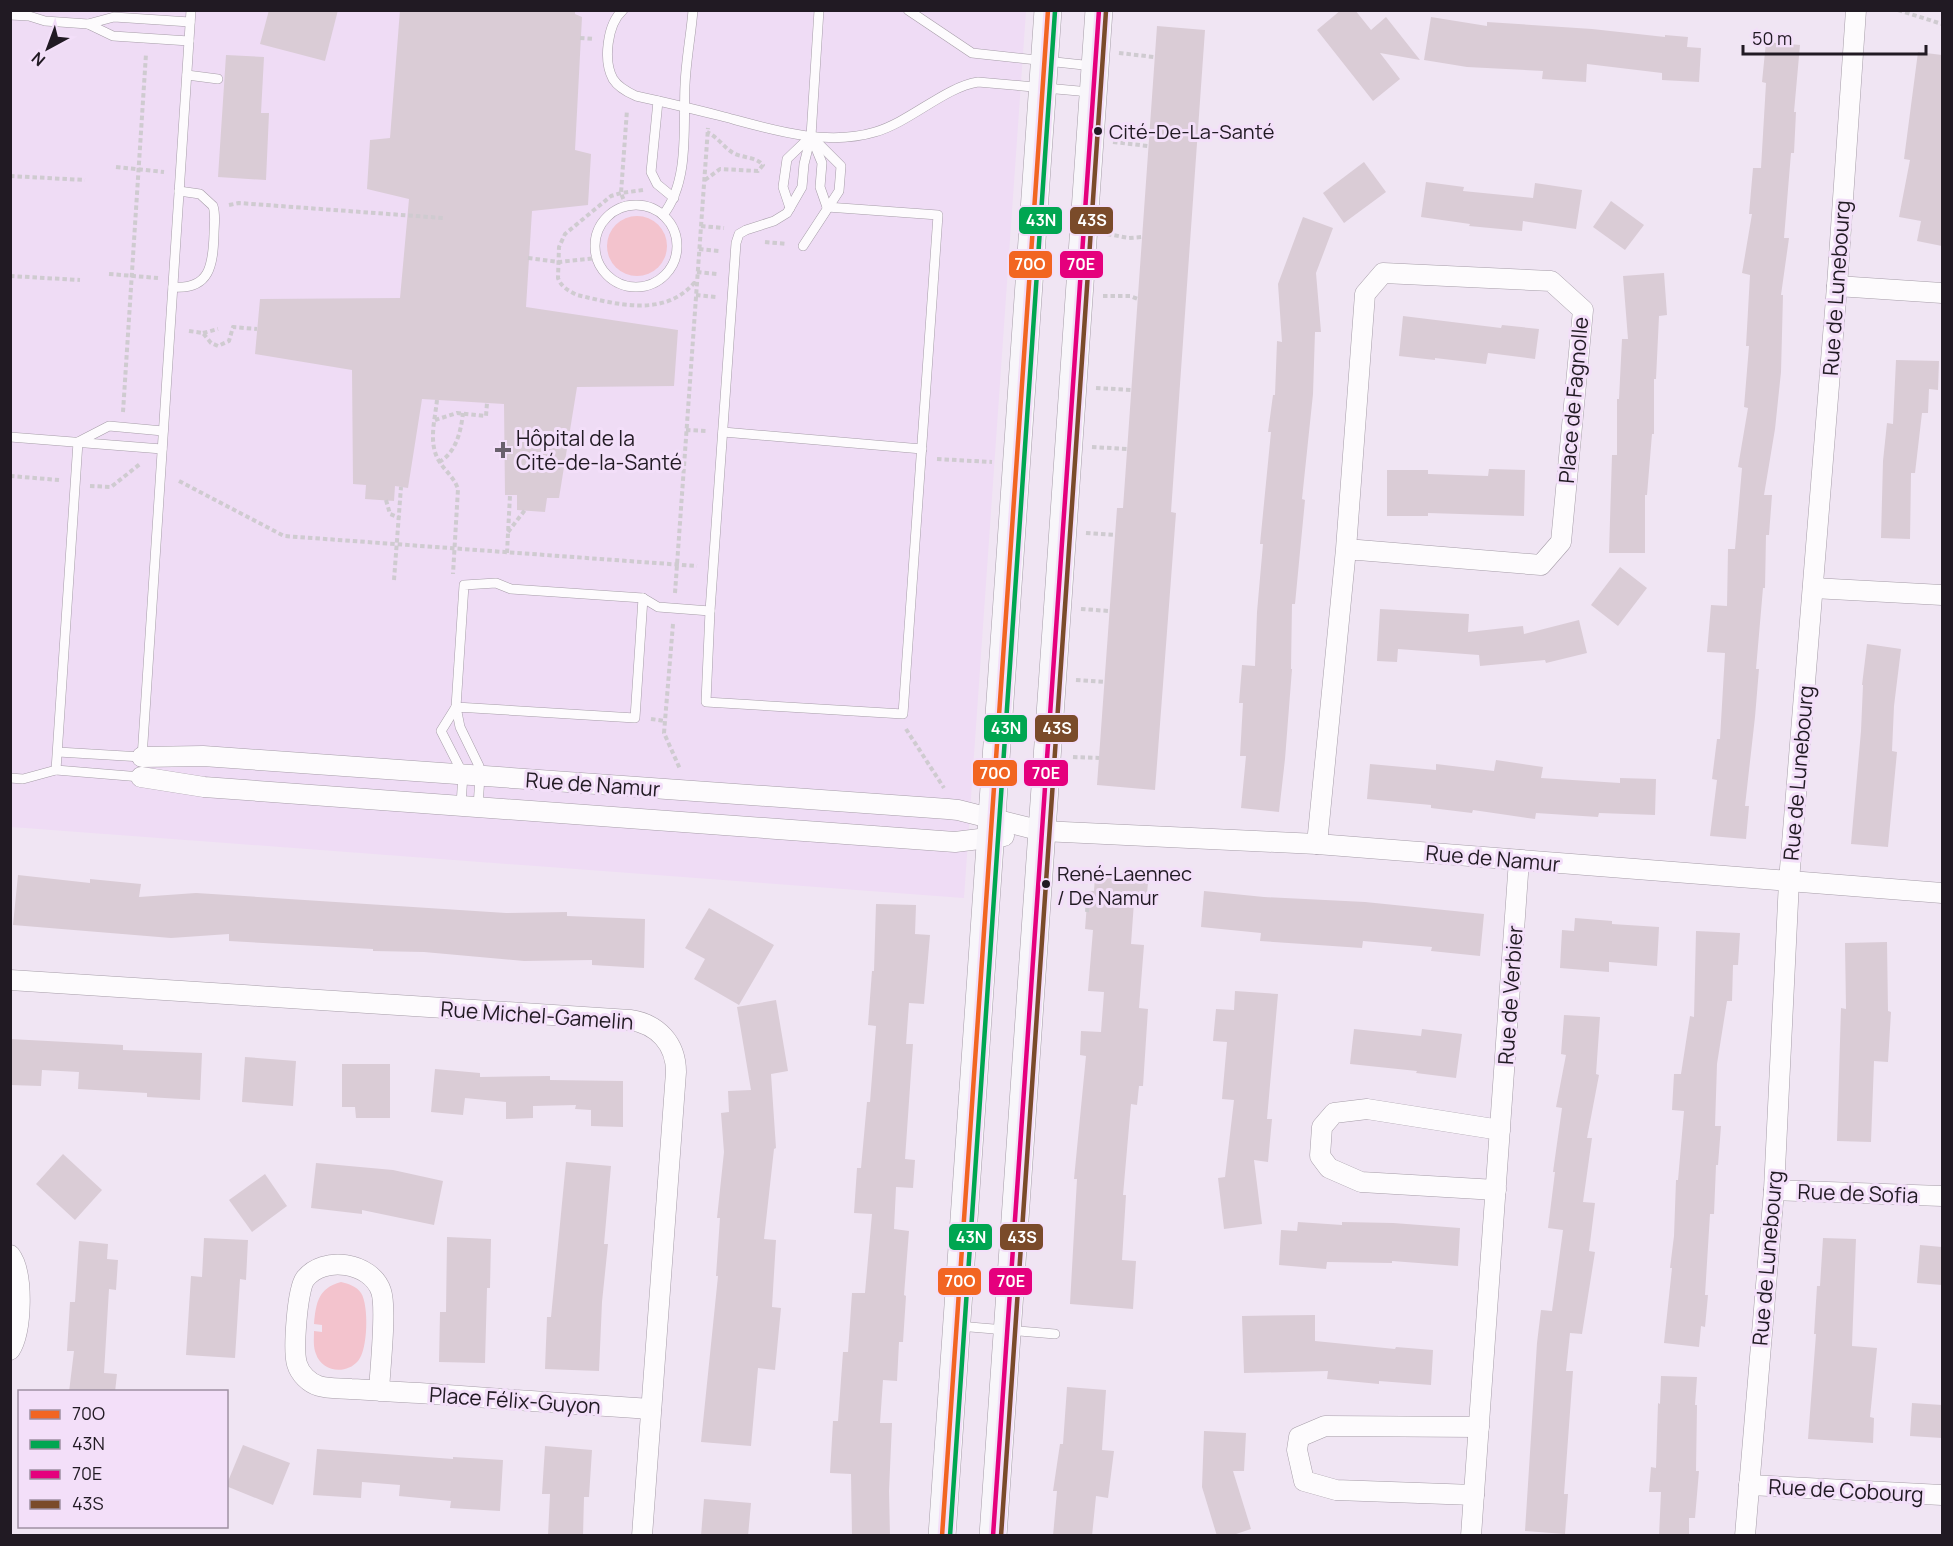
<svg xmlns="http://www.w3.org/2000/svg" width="1953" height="1546" font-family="Manrope,sans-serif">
  <rect width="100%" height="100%" fill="#f0e5f3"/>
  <!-- built -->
  <polygon fill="#efdcf5" points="10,11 1026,11 964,898 11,827"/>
  <!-- green -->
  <g fill="#f3c3cd">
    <circle cx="637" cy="246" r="30"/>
    <path d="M 341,1282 C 349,1284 356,1286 361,1293 C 369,1305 368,1350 358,1361 C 346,1375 322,1372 316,1354 C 313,1347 314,1339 314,1331 L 322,1332 L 322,1325 L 314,1324 C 316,1303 318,1288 341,1282 Z"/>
  </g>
  <!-- building -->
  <g fill="#daccd6">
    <polygon points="269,10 338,10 325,61 260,44"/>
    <polygon points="400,10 575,10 575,14 582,17 575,150 591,154 588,205 532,211 526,307 678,330 674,386 577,387 559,498 547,498 545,512 517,510 517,495 505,495 504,404 422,399 408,488 395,486 394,501 365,499 366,485 353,484 352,370 255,354 260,299 400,298 409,199 367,189 370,140 390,138"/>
    <polygon points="1341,10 1355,10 1371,30 1386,17 1420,60 1380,53 1400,79 1373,101 1317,30"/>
    <polygon points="1431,17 1487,26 1487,22 1592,29 1665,37 1665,35 1688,37 1687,47 1701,48 1699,82 1662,80 1662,73 1587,64 1586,82 1542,79 1543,71 1467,67 1424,60"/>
    <polygon points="1157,26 1205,30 1171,512 1176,513 1155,790 1097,785 1117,508 1123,508"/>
    <polygon points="1766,42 1800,45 1794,112 1796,112 1794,153 1791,153 1784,238 1789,238 1781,295 1783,295 1781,372 1775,429 1764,495 1772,495 1769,535 1766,535 1765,588 1763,588 1756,669 1759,669 1755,717 1745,806 1749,806 1746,839 1710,836 1717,780 1712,779 1717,739 1720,739 1725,653 1707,652 1711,605 1727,606 1728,549 1735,549 1742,468 1738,467 1748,408 1744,407 1749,346 1746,346 1750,275 1742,273 1752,214 1749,214 1753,168 1761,168 1766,83 1762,82"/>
    <polygon points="1918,52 1942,55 1942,246 1917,241 1921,221 1899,217 1910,160 1904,159"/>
    <polygon points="226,55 264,57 261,113 269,113 266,180 218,177"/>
    <polygon points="1364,162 1386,192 1344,223 1323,193"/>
    <polygon points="1426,182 1464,187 1463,191 1533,198 1535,183 1582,190 1576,229 1523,221 1522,231 1469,226 1470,224 1421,217"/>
    <polygon points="1611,201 1644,225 1625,250 1593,227"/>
    <polygon points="1303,217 1333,228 1316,273 1321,332 1315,332 1313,394 1302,499 1305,500 1295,604 1292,604 1291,669 1292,669 1285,759 1279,812 1241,808 1246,756 1240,756 1243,703 1239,703 1242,665 1255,666 1257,612 1263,544 1260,544 1271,432 1268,432 1273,395 1275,395 1277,341 1282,342 1278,284"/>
    <polygon points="1664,273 1667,315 1659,316 1656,379 1654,379 1654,434 1652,434 1647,495 1645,495 1645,553 1609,553 1612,455 1617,455 1617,399 1619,399 1622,339 1628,339 1623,276"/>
    <polygon points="1403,316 1501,328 1502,325 1539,329 1535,359 1488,353 1486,364 1435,358 1435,360 1399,356"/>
    <polygon points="1896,360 1939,361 1938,390 1929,389 1928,413 1922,413 1915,473 1911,473 1910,539 1881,538 1883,461 1887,423 1893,424"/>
    <polygon points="1489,469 1525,470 1524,516 1428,513 1428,516 1387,516 1387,470 1428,470 1428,474 1488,476"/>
    <polygon points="1620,567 1647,588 1618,626 1591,605"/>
    <polygon points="1380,609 1469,614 1468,632 1523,626 1524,634 1579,620 1587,653 1546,663 1545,660 1480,666 1479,655 1398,649 1397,662 1377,661"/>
    <polygon points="1867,644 1901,649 1894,706 1892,751 1897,752 1888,847 1851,844 1861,731 1863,685 1862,685"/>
    <polygon points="1496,760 1543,767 1541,778 1620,783 1620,778 1656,779 1655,815 1599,813 1598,817 1536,813 1535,819 1473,810 1472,813 1431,808 1431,805 1367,799 1370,764 1436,770 1436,764 1494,771"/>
    <polygon points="18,875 90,883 90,879 141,884 139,897 196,893 506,913 567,912 567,916 645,919 644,968 592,965 592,960 524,961 424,952 373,951 373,949 229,941 229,934 171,938 13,925"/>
    <polygon points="1095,876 1136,879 1136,882 1148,883 1146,903 1134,902 1131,944 1144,945 1139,1008 1148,1009 1143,1086 1139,1086 1137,1105 1131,1104 1123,1195 1126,1195 1122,1260 1136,1261 1133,1309 1070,1304 1077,1179 1074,1179 1086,1056 1080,1055 1081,1031 1101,1032 1104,992 1088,991 1093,930 1085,929 1088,891 1094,891"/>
    <polygon points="1204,891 1264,897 1365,902 1484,914 1480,956 1431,951 1432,947 1363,941 1362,948 1260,941 1261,933 1201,927"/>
    <polygon points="876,904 916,905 915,934 930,935 924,1004 909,1003 906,1044 913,1044 905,1159 915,1160 913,1188 896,1187 894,1229 909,1231 904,1295 906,1296 903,1342 899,1342 897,1381 883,1380 880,1423 892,1423 889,1491 890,1536 852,1536 851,1474 830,1473 833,1421 838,1421 843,1352 848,1352 852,1293 865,1293 872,1214 854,1213 857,1168 861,1168 867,1102 870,1102 876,1026 868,1025 872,971 874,971"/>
    <polygon points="709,908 774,945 739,1005 694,979 705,959 685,948"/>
    <polygon points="1575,918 1612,921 1612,924 1659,927 1657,966 1609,962 1609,972 1560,968 1562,930 1574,931"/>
    <polygon points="1696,931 1740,933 1738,965 1733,965 1732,1001 1727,1001 1717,1064 1715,1126 1721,1126 1718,1165 1716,1165 1714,1214 1710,1214 1705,1295 1708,1295 1705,1327 1701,1326 1699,1347 1664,1343 1672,1268 1670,1268 1674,1236 1676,1180 1678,1180 1684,1111 1672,1110 1674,1074 1681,1074 1690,1016 1694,1017"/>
    <polygon points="1887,942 1888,1011 1891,1012 1888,1062 1874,1061 1871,1142 1837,1141 1841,1008 1846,1009 1845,943"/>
    <polygon points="1235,991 1278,994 1267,1119 1272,1119 1268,1162 1254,1160 1262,1224 1224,1229 1218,1178 1225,1177 1234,1100 1222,1099 1227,1042 1213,1041 1216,1009 1234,1010"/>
    <polygon points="776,1000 788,1071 771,1074 776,1148 774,1149 764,1239 776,1240 772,1307 781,1308 775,1370 758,1368 751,1446 701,1442 718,1276 716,1276 720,1218 717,1218 724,1152 721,1113 729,1112 728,1091 751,1090 737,1007"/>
    <polygon points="1564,1015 1600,1017 1596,1074 1599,1075 1587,1138 1592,1138 1583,1202 1595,1203 1589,1251 1595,1252 1582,1334 1570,1333 1566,1371 1573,1371 1564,1494 1568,1494 1565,1534 1525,1531 1537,1343 1541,1310 1552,1311 1563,1230 1548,1228 1555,1172 1553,1172 1562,1108 1556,1107 1566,1055 1561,1054"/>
    <polygon points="1354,1029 1421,1036 1422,1029 1462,1034 1456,1078 1416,1073 1417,1071 1350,1064"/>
    <polygon points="10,1039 123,1045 123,1050 202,1053 200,1100 147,1097 147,1093 78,1089 79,1072 42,1070 41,1086 10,1085"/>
    <polygon points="245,1057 296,1061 293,1106 242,1102"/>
    <polygon points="342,1064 390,1064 390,1118 356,1118 355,1107 342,1107"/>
    <polygon points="435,1069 480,1073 480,1077 550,1076 550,1080 623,1081 623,1127 591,1126 591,1110 575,1109 576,1105 533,1106 533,1118 506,1119 506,1102 465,1098 463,1115 431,1112"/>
    <polygon points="63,1154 102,1190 75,1220 36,1184"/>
    <polygon points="566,1162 611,1166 604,1244 608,1244 602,1302 599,1371 545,1369 547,1317 551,1317"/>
    <polygon points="316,1163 393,1170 443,1181 434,1225 362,1210 362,1214 311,1208"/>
    <polygon points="265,1174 287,1206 252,1232 229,1200"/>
    <polygon points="1298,1222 1342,1225 1342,1222 1393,1223 1460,1228 1458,1266 1392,1261 1392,1263 1327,1262 1326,1269 1279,1265 1281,1230 1297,1231"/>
    <polygon points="447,1237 491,1239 490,1288 487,1288 485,1363 439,1362 440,1312 446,1312"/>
    <polygon points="204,1238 248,1240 246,1280 240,1279 235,1358 186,1355 191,1276 202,1277"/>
    <polygon points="1823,1238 1856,1239 1852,1346 1877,1348 1870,1417 1874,1418 1873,1443 1808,1439 1816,1334 1814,1334 1817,1286 1820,1286"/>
    <polygon points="79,1241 108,1244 107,1259 118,1260 116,1290 109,1289 104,1373 117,1374 115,1392 69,1392 74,1351 67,1351 70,1302 75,1302"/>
    <polygon points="1920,1245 1942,1247 1942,1285 1917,1283"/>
    <polygon points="1315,1315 1315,1341 1395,1349 1396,1347 1433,1350 1431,1385 1379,1381 1379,1384 1327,1379 1328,1371 1244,1373 1242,1316"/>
    <polygon points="1661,1376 1697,1377 1695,1405 1697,1405 1696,1471 1699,1471 1695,1518 1689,1518 1689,1536 1659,1536 1661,1492 1649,1492 1651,1467 1656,1468 1658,1403 1660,1404"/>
    <polygon points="1067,1387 1106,1390 1102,1450 1114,1451 1108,1498 1096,1496 1092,1536 1053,1536 1057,1491 1053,1491 1060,1444 1063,1444"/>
    <polygon points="1912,1403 1942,1405 1942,1438 1910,1436"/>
    <polygon points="1204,1431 1246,1433 1244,1471 1233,1471 1251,1529 1230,1536 1217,1536 1202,1487"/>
    <polygon points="243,1445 290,1463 273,1505 226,1486"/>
    <polygon points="545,1446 592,1450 589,1497 584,1497 583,1536 548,1536 550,1494 542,1494"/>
    <polygon points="317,1449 453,1459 453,1457 503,1460 500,1511 450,1508 451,1501 399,1496 400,1485 362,1482 361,1498 313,1495"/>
    <polygon points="704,1499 751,1503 748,1536 701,1536"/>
  </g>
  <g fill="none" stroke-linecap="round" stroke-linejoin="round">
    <!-- lane casing -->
    <g stroke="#a69da8" stroke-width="10">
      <g id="lane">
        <path d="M 623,10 C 607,24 603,61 613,79 C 618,87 627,92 636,96 C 664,102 693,109 721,116 C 770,129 825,147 875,132 C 910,122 945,87 978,82 L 1090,92"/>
        <polyline points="819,10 811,136 804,164 802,187 787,213 774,221 746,230 739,234 736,243 710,611 706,702 903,714 938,215 827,207"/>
        <polyline points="908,10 972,53 1093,66"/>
        <polyline points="10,15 29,16 45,21 88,24"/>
        <polyline points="189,41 113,36 88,24 114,17 190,22"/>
        <polyline points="187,75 218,79"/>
        <polyline points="658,101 651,172 657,184 674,198"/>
        <polyline points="813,141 822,163 820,187 827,207"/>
        <circle cx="636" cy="246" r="41"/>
        <polyline points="790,208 783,187 787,159 811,136"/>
        <path d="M 663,215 C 690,181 683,126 685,85 C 686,60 691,35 693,10"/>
        <polyline points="803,246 839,191 841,166 811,136"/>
        <path d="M 173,287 C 210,290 213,265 214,234 C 214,225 216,215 213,206 L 200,194 L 179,191"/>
        <polyline points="723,432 922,449"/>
        <polyline points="10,437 162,449"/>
        <polyline points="80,441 109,426 163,431"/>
        <polyline points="643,598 658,607 710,611"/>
        <polyline points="456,707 635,718 643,598 511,589 496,583 464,585 456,707 460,727 479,766 480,776 478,807"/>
        <polyline points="456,707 441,731 463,774 461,805"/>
        <polyline points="58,752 142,757"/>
        <polyline points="142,758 191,10"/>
        <polyline points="56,770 141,777 141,774"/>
        <polyline points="10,778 23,779 56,770 78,442"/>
        <polyline points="958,1326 1055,1334"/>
      </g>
    </g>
    <!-- street casing -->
    <g stroke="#a69da8" stroke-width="21">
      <g id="street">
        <polyline points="1837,286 1942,293"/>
        <polyline points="1813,588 1942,595"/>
        <polyline points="142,757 203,756 948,809 958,810 1042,831 1317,844 1942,893"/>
        <polyline points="141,777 204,787 955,842 1004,836"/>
        <polyline points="1317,844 1346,549 1365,294 1383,273 1551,281 1583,310 1561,542 1541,565 1346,549"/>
        <path d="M 10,980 L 630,1020 C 658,1024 676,1044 676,1072 L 642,1536"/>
        <polyline points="1496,1190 1361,1182 1329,1168 1320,1156 1322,1127 1334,1113 1367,1109 1500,1130"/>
        <polyline points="1774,1190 1942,1196"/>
        <path d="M 10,1255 C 24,1273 22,1331 10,1350"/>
        <path d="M 379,1391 C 380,1369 387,1308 381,1291 C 371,1262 323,1255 305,1279 C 297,1290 293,1351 297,1364 C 300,1374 309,1383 319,1386 C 329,1389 340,1388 351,1389 C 373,1390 396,1392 419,1393 C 496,1399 574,1404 651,1409"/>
        <polyline points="1749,1485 1942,1495"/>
        <polyline points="1474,1495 1336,1490 1304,1481 1297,1450 1299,1437 1325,1426 1479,1427"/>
        <polyline points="1471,1536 1519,860"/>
        <polyline points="1745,1536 1774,1190 1789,881 1837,286 1856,10"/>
      </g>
    </g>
    <!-- secondary casing -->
    <g stroke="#a69da8" stroke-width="28">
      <g id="secondary">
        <polyline points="942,1536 1048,10"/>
        <polyline points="993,1536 1099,10"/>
      </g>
    </g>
    <!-- path -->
    <g stroke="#cfcbd0" stroke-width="4" stroke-dasharray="4.5 3" stroke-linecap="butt">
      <polyline points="1898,10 1942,24"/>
      <polyline points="580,38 594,39"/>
      <polyline points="1119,53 1154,57"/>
      <polyline points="1113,142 1148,146"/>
      <polyline points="116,167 164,172"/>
      <polyline points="10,176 85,180"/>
      <path d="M 705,180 L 720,169 L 758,171 L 763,165 C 756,157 745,158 735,154 C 725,149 718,137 707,132"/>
      <path d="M 643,190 L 621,193 L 611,196 L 565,234 L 559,247 L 558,278 C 561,287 569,291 577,295 C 616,304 664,318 694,283 L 697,284"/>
      <polyline points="229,205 239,203 443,218"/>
      <polyline points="626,206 621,193 627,110"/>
      <polyline points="701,226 724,228"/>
      <polyline points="1107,234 1129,238 1142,237"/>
      <polyline points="765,242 787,244"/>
      <polyline points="699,249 719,251"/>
      <polyline points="528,258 559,262 597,258"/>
      <polyline points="697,272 717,274"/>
      <polyline points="109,274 158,278"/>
      <polyline points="10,276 80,280"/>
      <polyline points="696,295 716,297"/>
      <polyline points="1103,296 1130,296 1138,299"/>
      <polyline points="189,331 203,333 211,343 218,346 229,341 233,327 257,329"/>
      <polyline points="203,333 218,329"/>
      <polyline points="1096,388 1131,390"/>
      <path d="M 437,400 C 435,420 428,443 439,461 C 445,471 454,477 458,489 L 453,574"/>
      <polyline points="123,412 146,54"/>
      <polyline points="435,420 457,413 486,416 487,403"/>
      <polyline points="686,430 707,431"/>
      <polyline points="1092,447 1128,449"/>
      <polyline points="937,459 992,462"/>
      <path d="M 439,462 C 456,453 461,431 463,413"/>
      <polyline points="10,476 59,480"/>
      <polyline points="179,481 284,536 697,566"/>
      <polyline points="90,486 111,487 140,464"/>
      <polyline points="386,500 390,514 400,518"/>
      <polyline points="508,532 525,510"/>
      <polyline points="1086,533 1115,535"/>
      <polyline points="507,553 510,495"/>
      <polyline points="394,580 401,487"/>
      <polyline points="675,593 708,128"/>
      <polyline points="1081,609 1109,611"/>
      <polyline points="673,624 664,733 680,769"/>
      <polyline points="1076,680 1105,682"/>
      <polyline points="651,719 665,721"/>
      <polyline points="906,729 944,788"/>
      <polyline points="1073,757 1099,758"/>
      <polyline points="1087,912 1088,898"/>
    </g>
    <!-- lane -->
    <use href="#lane" stroke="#fdfbfd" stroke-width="9"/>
    <!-- street -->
    <use href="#street" stroke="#fdfbfd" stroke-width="20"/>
    <!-- secondary -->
    <use href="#secondary" stroke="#f8f6fa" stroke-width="27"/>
    <!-- bus-1 casing -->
    <g stroke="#f3dff9" stroke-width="9">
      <polyline id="bus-1" points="942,1536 1048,10"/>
    </g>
    <!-- bus-2 casing -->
    <g stroke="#f3dff9" stroke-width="9">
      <polyline id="bus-2" points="950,1536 1055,11"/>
    </g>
    <!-- bus-3 casing -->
    <g stroke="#f3dff9" stroke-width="9">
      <polyline id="bus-3" points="993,1536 1099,10"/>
    </g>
    <!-- bus-4 casing -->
    <g stroke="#f3dff9" stroke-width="9">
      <polyline id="bus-4" points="1001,1536 1106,11"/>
    </g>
    <!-- bus-1 -->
    <use href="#bus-1" stroke="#f26522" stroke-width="4.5"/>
    <!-- bus-2 -->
    <use href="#bus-2" stroke="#00a651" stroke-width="4.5"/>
    <!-- bus-3 -->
    <use href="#bus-3" stroke="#e5007d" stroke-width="4.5"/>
    <!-- bus-4 -->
    <use href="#bus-4" stroke="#7a4b2a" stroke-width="4.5"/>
  </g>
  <!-- markers -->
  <g fill="#211a23" stroke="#f3dff9" stroke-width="2">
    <circle cx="1098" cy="131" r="5"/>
    <circle cx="1046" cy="884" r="5"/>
  </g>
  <path fill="#69616c" stroke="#f3dff9" stroke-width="2" d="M500 441h6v6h6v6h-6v6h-6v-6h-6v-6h6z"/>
  <g text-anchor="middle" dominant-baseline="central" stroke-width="6" stroke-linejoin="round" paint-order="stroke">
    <!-- bus labels -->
    <g font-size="20" fill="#211a23" stroke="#f3dff9" text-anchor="start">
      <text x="1109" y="131">Cité-De-La-Santé</text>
      <text x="1057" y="873">René-Laennec<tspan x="1057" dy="24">/ De Namur</tspan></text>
    </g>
    <!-- street labels -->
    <g font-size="21" fill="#211a23" stroke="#f3dff9">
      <text transform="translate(1836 288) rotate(-86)">Rue de Lunebourg</text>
      <text transform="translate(1573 400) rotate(-85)">Place de Fagnolle</text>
      <text transform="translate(1798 773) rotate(-85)">Rue de Lunebourg</text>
      <text transform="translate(593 784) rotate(4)">Rue de Namur</text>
      <text transform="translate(1493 858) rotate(5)">Rue de Namur</text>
      <text transform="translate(1510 995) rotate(-86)">Rue de Verbier</text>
      <text transform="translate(537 1015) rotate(4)">Rue Michel-Gamelin</text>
      <text transform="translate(1858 1193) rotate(2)">Rue de Sofia</text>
      <text transform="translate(1767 1258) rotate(-85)">Rue de Lunebourg</text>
      <text transform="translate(515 1400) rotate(4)">Place Félix-Guyon</text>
      <text transform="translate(1846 1490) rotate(3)">Rue de Cobourg</text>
    </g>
    <!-- poi labels -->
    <g font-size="21" fill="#211a23" stroke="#f3dff9" text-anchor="start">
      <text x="516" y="438">Hôpital de la<tspan x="516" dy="24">Cité-de-la-Santé</tspan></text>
    </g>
  </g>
  <g stroke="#f3dff9" stroke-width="2">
    <rect x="1018" y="206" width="45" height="29" rx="6" fill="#00a651"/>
    <rect x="1069" y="206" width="45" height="29" rx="6" fill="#7a4b2a"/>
    <rect x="1008" y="250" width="45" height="29" rx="6" fill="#f26522"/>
    <rect x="1059" y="250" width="45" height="29" rx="6" fill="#e5007d"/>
    <rect x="983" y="714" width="45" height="29" rx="6" fill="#00a651"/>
    <rect x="1034" y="714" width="45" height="29" rx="6" fill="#7a4b2a"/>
    <rect x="972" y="759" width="46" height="28" rx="6" fill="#f26522"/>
    <rect x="1023" y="759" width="46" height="28" rx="6" fill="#e5007d"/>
    <rect x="948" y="1223" width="45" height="28" rx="6" fill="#00a651"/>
    <rect x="999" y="1223" width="45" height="28" rx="6" fill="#7a4b2a"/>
    <rect x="937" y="1267" width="45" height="29" rx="6" fill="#f26522"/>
    <rect x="988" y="1267" width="45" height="29" rx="6" fill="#e5007d"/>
  </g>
  <g font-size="16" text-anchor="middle" font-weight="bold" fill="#fff">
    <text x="1041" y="226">43N</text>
    <text x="1092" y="226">43S</text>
    <text x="1030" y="270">70O</text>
    <text x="1081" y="270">70E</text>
    <text x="1006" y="734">43N</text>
    <text x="1057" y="734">43S</text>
    <text x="995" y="779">70O</text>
    <text x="1046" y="779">70E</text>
    <text x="971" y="1243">43N</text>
    <text x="1022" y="1243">43S</text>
    <text x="960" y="1287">70O</text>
    <text x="1011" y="1287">70E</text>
  </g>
  <!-- border -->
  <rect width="1953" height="1546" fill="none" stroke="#211a23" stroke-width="24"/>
  <!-- legend -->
  <rect x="18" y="1390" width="210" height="138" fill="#f3dff9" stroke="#9f90a3" stroke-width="1.5"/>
  <rect x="30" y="1410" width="30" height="9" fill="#f26522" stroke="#9f90a3" stroke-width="1.5"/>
  <text x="72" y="1420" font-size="18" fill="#211a23">70O</text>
  <rect x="30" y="1440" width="30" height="9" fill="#00a651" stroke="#9f90a3" stroke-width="1.5"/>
  <text x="72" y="1450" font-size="18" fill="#211a23">43N</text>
  <rect x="30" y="1470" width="30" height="9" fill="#e5007d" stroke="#9f90a3" stroke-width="1.5"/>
  <text x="72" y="1480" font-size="18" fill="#211a23">70E</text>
  <rect x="30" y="1500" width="30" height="9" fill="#7a4b2a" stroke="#9f90a3" stroke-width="1.5"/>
  <text x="72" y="1510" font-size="18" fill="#211a23">43S</text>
  <!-- north arrow -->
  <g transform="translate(48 48) rotate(221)" stroke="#f3dff9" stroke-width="4.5" paint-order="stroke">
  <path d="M0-4.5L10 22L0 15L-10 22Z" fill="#211a23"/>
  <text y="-9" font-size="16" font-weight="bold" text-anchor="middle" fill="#211a23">N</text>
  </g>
  <!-- scale -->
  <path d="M1743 45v9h183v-9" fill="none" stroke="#211a23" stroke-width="3"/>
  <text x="1752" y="45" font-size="18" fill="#211a23" stroke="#f3dff9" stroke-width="4.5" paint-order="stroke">50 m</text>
</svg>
